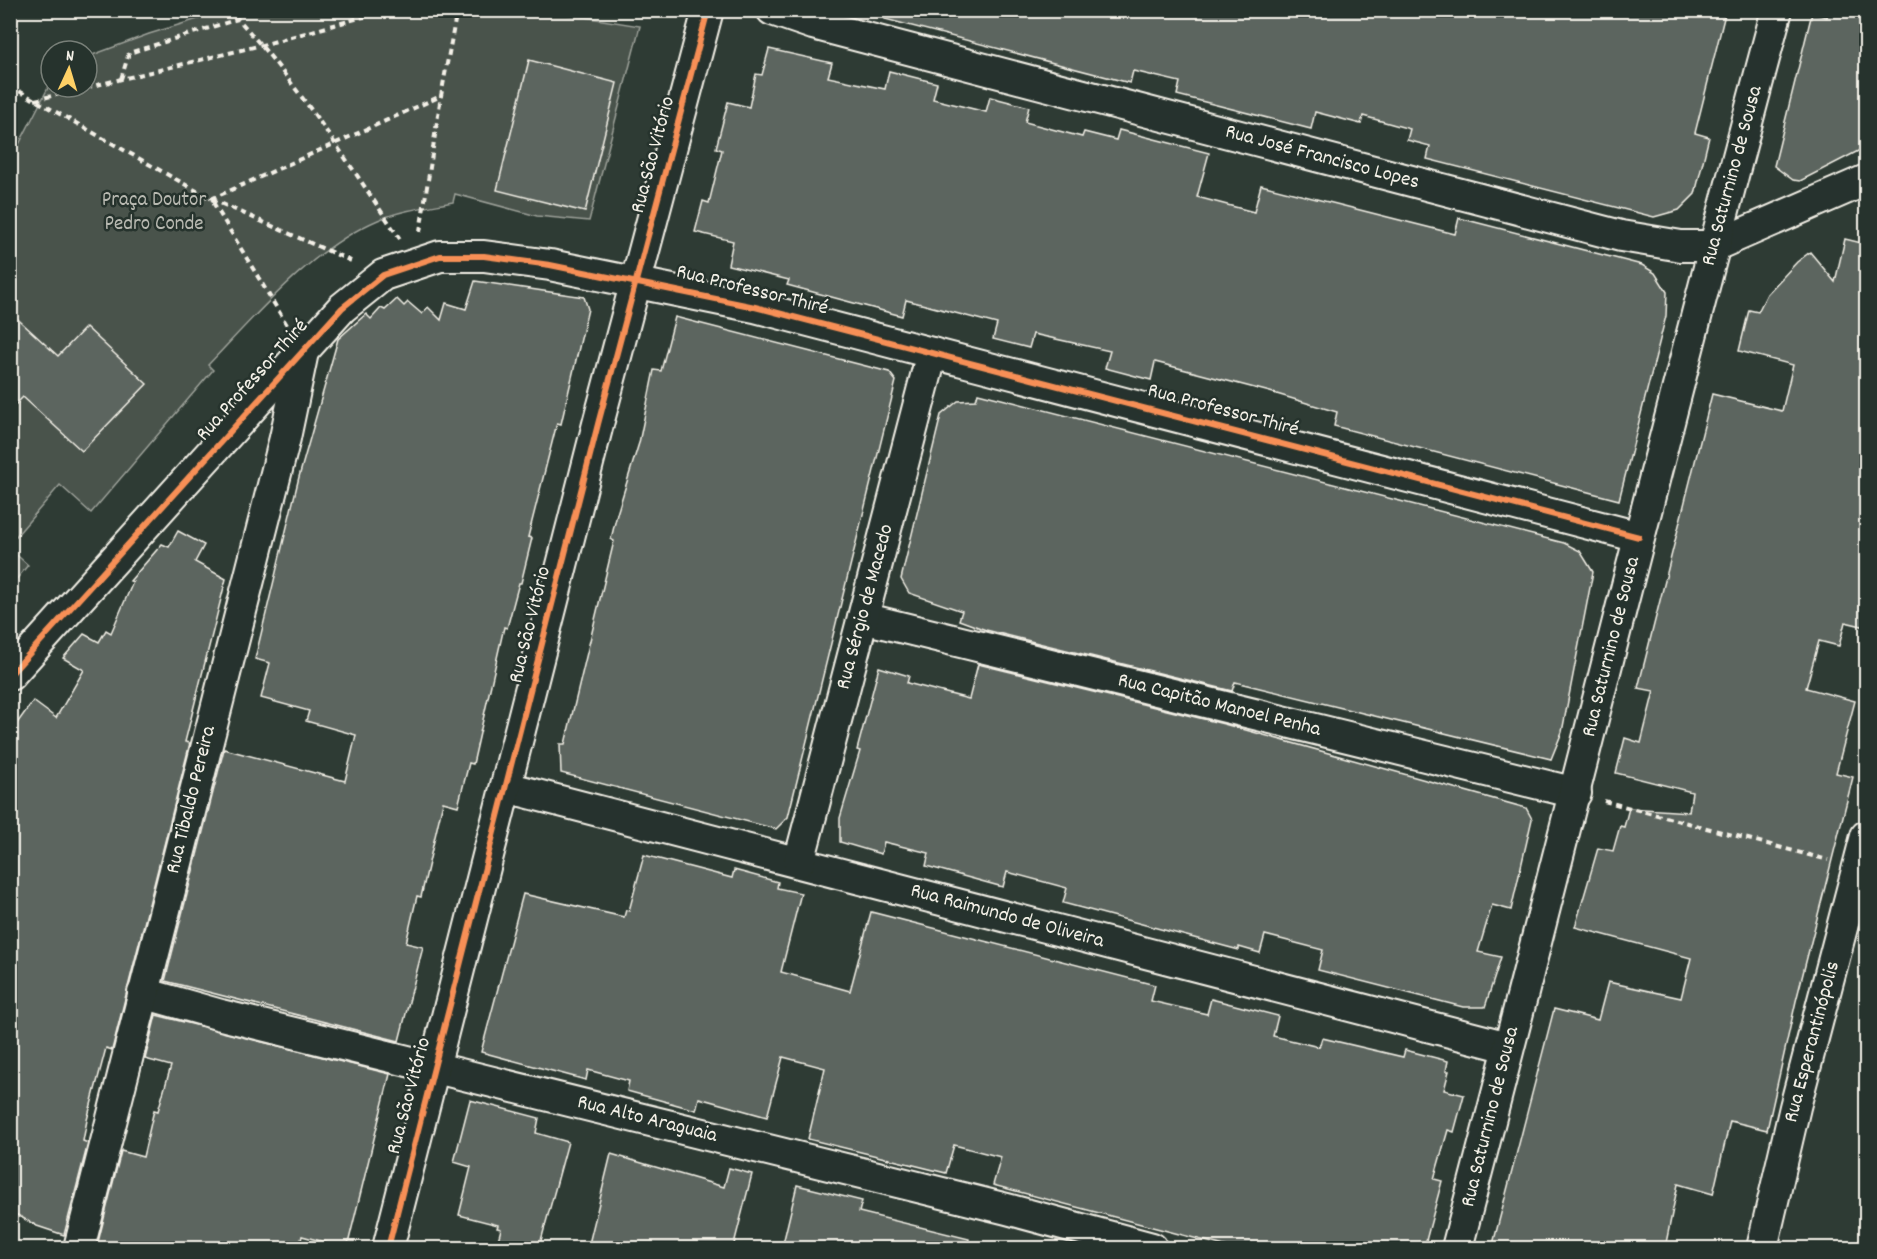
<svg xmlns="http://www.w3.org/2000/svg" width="1877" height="1259" font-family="Dekko,sans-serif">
  <rect width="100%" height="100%" fill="#2e3b34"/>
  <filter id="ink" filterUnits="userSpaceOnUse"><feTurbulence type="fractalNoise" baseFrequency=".0167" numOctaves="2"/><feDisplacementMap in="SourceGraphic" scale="12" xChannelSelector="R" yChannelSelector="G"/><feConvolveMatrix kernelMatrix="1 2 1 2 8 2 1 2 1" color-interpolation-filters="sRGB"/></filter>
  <g filter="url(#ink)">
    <!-- green -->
    <g fill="#48524c" stroke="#9ea29a" stroke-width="1.5">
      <path d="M 540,10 L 640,26 L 589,221 L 537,216 L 455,194 L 453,202 C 427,207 402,210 378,220 C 312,248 256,315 208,365 L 213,370 L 91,513 L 60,485 L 11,542 L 11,160 L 51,82 L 51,87 L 87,87 L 87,57 L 149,34 L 224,11 Z"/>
      <polygon points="11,550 28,565 11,586"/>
    </g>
    <!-- building -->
    <g fill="#5c655e" stroke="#f4f1e8" stroke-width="1.5">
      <polygon points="886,10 1726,10 1695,133 1709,137 1695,194 1679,210 1654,217 1427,159 1430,146 1407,140 1410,129 1363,116 1361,124 1315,112 1311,129 1177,95 1180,82 1133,71 1130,83 885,19"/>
      <polygon points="1829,10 1866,10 1866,147 1800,181 1793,180 1774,166 1812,13 1827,17"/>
      <polygon points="769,49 832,63 828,77 885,89 889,71 937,83 933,99 986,112 990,97 1029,107 1025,122 1082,137 1084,132 1116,140 1119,130 1209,153 1197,197 1254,212 1261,185 1455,234 1459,218 1642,265 1655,273 1667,292 1666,316 1619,500 1334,426 1337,412 1270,392 1155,362 1151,380 1105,368 1110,351 1033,334 1029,348 993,339 997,324 906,300 902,316 787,285 789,280 728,265 733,241 695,232 703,201 709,203 722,150 716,148 728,102 749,107 756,74 762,75"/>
      <polygon points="529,60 617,83 585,212 497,190"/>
      <polygon points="1845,239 1866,244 1866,627 1845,622 1839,646 1819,641 1806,688 1855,701 1836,773 1853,777 1796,1001 1767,1130 1730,1121 1713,1194 1678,1184 1665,1248 1492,1248 1554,1009 1598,1020 1608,982 1681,998 1691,958 1575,927 1598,848 1613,851 1620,826 1624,827 1629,808 1689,812 1692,792 1616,773 1625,738 1641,743 1654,691 1638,688 1712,394 1782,411 1793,365 1739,351 1749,310 1758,312 1767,294 1797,262 1810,252 1835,282"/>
      <polygon points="475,281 584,297 588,309 561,424 557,423 528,537 532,538 521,583 519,583 507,628 504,627 473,764 469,763 458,806 443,802 421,897 417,896 406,943 423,947 399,1041 165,981 224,749 345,781 356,735 306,721 309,711 261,698 270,663 255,659 299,477 338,339 366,314 371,319 381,308 385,310 397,299 404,306 408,302 422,314 428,307 441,320 446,303 466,309"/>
      <polygon points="10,312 58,356 86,327 147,384 82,451 23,397 10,410"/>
      <polygon points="675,317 889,372 896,381 788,817 776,829 561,773 560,744 565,744 614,541 611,539 617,514 639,443 654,370 661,371"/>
      <polygon points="978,393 1564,543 1580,551 1593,572 1562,732 1551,759 1235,682 1232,691 986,630 959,620 962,611 909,593 901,579 941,415 958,401 976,400"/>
      <polygon points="178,531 204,545 195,562 226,579 185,742 190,743 112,1050 106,1048 87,1120 83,1141 88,1143 64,1235 37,1226 10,1211 10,733 33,701 56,718 84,670 63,658 84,634 99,642 106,630 111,633 133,582 130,581 162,544 169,547"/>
      <polygon points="978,664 1224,724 1526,808 1532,819 1511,910 1492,905 1478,952 1501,957 1485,1007 1463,1007 1318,970 1323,950 1265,935 1260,953 1239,947 1239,950 1063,903 1067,888 1007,872 1003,887 926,866 929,853 884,842 881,854 840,842 840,818 860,751 857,750 879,667 909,676 907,683 969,699"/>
      <polygon points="644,855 732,878 734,870 778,882 777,888 801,893 781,972 850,991 871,912 1155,985 1151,1001 1207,1014 1211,999 1278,1016 1273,1036 1319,1047 1322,1038 1403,1057 1405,1050 1448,1061 1446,1071 1449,1071 1444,1090 1464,1095 1454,1132 1448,1130 1434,1179 1442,1181 1424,1248 1374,1248 1361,1244 1360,1248 1232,1248 993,1185 1001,1157 954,1145 946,1173 808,1139 825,1068 783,1057 767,1117 699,1098 696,1110 627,1091 629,1081 588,1070 586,1080 481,1052 523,894 624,917 626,910 629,911"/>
      <polygon points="156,1015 390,1074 347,1248 302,1236 299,1248 105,1248 97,1246 121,1151 143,1157 154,1110 158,1111 171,1066 145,1059"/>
      <polygon points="470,1100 539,1118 536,1133 568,1142 539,1248 496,1248 501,1229 497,1228 498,1225 459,1215 471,1167 454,1162"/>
      <polygon points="611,1154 724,1187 729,1168 752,1174 733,1248 588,1248"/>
      <polygon points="797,1185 862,1201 859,1212 969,1239 968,1248 782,1248"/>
    </g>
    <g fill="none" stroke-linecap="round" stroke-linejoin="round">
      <!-- street casing -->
      <g stroke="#f4f1e8" stroke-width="34">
        <g id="street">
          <polyline points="772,10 813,24 1621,236 1681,246 1714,246 1866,180"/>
          <polyline points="863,618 1576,793"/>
          <polyline points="10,675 342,308 383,275 440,256 484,256 550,265 755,307 1639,537"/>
          <polyline points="506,787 1508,1047"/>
          <polyline points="799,862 932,353"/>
          <polyline points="143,993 221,1015 1007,1209 1152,1248"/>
          <polyline points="79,1248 285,438 303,352"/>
          <polyline points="388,1248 598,424 708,10"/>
          <path d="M 1457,1248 C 1565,836 1666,422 1777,10"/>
          <polyline points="1762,1248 1795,1107 1866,836"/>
        </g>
      </g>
      <!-- path -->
      <g stroke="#f4f1e8" stroke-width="4" stroke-dasharray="6 4.5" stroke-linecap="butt">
        <polyline points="238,10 238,19"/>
        <path d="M 121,79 L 129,53 L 238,19 C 299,86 349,164 400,239"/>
        <polyline points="10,86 211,199 351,261"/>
        <polyline points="35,100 262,45 388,10"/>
        <polyline points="420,232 441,96 457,10"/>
        <polyline points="287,325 211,199 441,96"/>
        <polyline points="1604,801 1828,860"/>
      </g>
      <!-- street -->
      <use href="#street" stroke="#26332d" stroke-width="30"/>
      <!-- cycleway casing -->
      <g stroke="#26332d" stroke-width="10">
        <g id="cycleway">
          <polyline points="10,675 342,308 383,275 440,256 484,256 550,265 755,307 1639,537"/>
          <polyline points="388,1248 598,424 708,10"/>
        </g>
      </g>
      <!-- cycleway -->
      <use href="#cycleway" stroke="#f78f57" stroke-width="6"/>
    </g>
  </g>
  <g text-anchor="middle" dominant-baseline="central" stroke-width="5" stroke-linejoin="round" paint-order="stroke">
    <!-- street labels -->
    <g font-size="21" fill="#f4f1e8" stroke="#26332d">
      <text transform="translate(654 155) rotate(-75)">Rua São Vitório</text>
      <text transform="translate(1322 158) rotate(15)">Rua José Francisco Lopes</text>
      <text transform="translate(1733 176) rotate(-75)">Rua Saturnino de Sousa</text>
      <text transform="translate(752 291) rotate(14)">Rua Professor Thiré</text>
      <text transform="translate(253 381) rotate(-48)">Rua Professor Thiré</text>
      <text transform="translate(1223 411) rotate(15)">Rua Professor Thiré</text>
      <text transform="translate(866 607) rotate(-75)">Rua Sérgio de Macedo</text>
      <text transform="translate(531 625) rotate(-76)">Rua São Vitório</text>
      <text transform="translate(1612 647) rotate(-76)">Rua Saturnino de Sousa</text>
      <text transform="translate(1219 706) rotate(14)">Rua Capitão Manoel Penha</text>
      <text transform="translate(192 800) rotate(-76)">Rua Tibaldo Pereira</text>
      <text transform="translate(1007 917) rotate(15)">Rua Raimundo de Oliveira</text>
      <text transform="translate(1813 1042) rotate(-75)">Rua Esperantinópolis</text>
      <text transform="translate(410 1096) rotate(-75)">Rua São Vitório</text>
      <text transform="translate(1491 1117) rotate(-76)">Rua Saturnino de Sousa</text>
      <text transform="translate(647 1120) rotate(14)">Rua Alto Araguaia</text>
    </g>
    <!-- park labels -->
    <g font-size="21" fill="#b8b9b1" stroke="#26332d">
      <text x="154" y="201">Praça Doutor<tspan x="154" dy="24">Pedro Conde</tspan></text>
    </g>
  </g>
  <!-- margin -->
  <rect width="1877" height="1259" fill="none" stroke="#26332d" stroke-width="36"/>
  <rect x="18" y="18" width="1841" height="1223" fill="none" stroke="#f4f1e8" stroke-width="2" filter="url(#ink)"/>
  <!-- north arrow -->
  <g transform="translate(69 69) rotate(4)"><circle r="28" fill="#26332d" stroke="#787f78" stroke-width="1.5"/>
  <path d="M0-4.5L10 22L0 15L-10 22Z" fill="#ffd166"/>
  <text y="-9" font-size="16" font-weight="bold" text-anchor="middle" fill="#f4f1e8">N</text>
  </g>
</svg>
